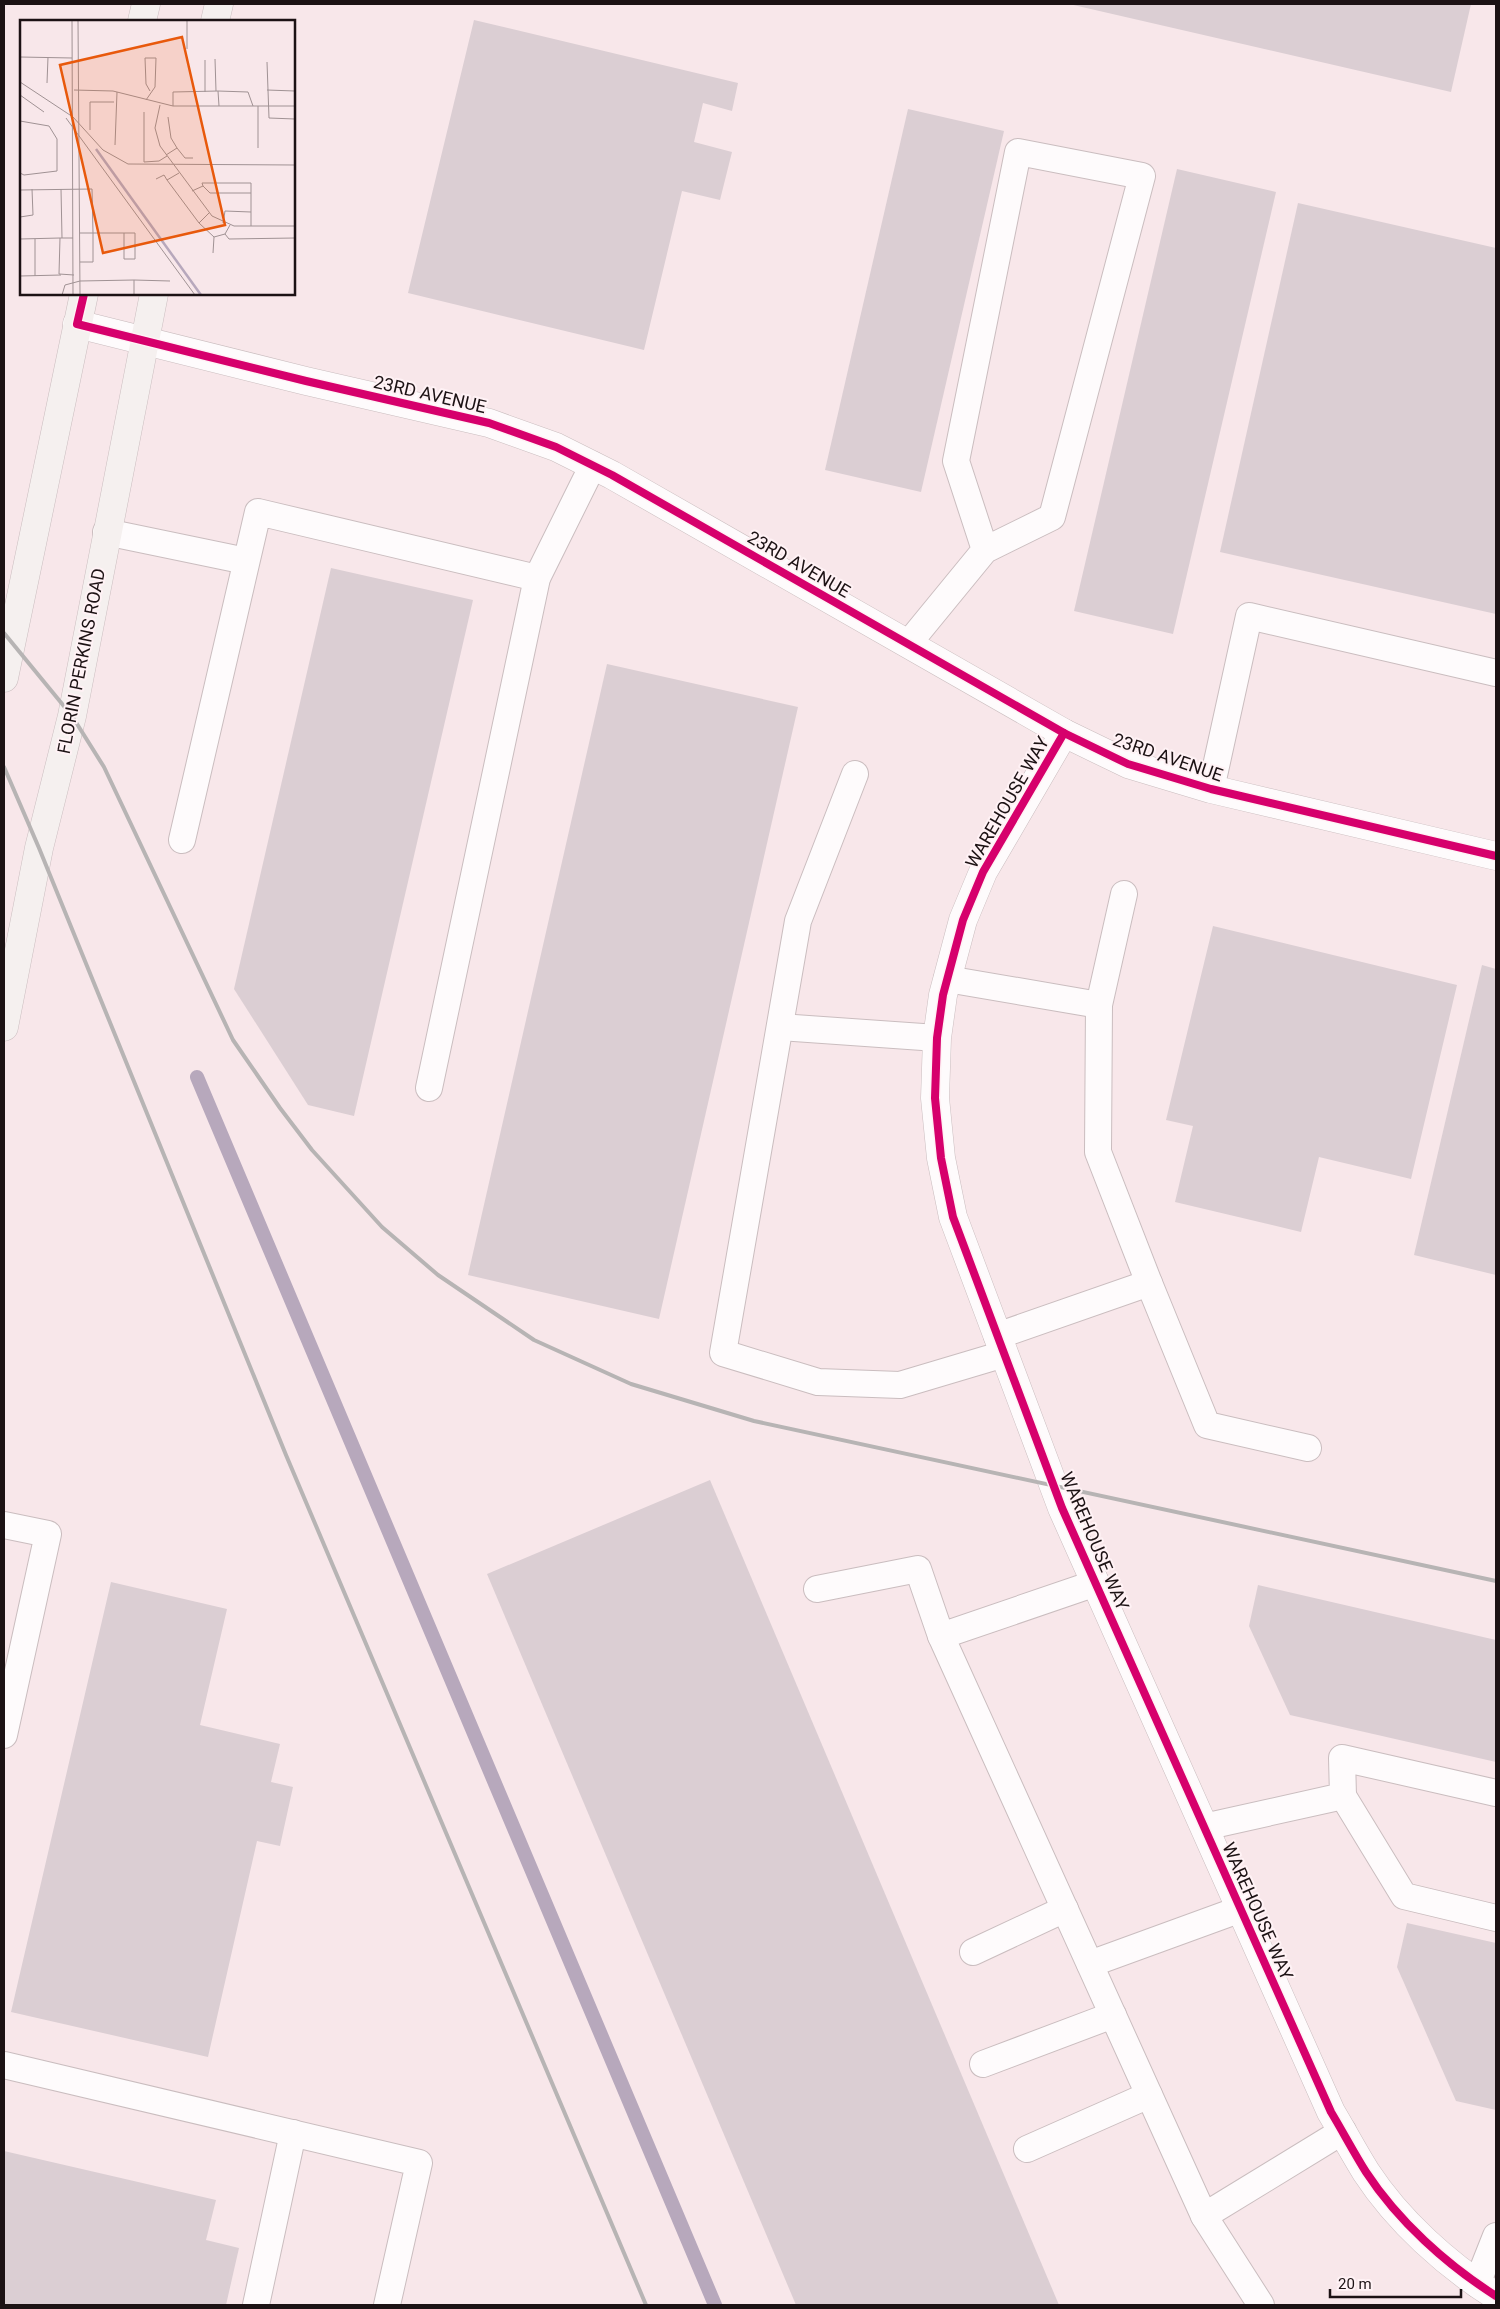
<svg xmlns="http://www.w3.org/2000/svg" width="1500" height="2309" font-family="Roboto,sans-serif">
  <rect width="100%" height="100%" fill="#f8e7ea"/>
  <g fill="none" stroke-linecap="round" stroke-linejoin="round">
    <!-- stream -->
    <polyline stroke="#b7a8bc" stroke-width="14" points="197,1077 715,2305"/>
  </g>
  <!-- building -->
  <g fill="#dbced3">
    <polygon points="1069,4 1471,4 1451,92"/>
    <polygon points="474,20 738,83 732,111 703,103 694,142 732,152 720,200 682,191 644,350 408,293"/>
    <polygon points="908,109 1004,131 921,492 825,470"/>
    <polygon points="1177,169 1276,192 1173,634 1074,611"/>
    <polygon points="1298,203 1496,248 1496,614 1220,552"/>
    <polygon points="331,568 473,600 354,1116 308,1105 234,989"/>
    <polygon points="607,664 798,707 659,1319 468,1275"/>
    <polygon points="1213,926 1457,985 1411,1179 1319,1157 1301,1232 1175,1202 1193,1126 1166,1120"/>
    <polygon points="1482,965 1496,969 1496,1275 1414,1255"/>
    <polygon points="710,1480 1059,2305 796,2305 487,1574"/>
    <polygon points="111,1582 227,1609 200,1725 280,1744 271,1782 293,1787 280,1846 257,1841 208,2057 11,2012"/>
    <polygon points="1258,1585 1496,1640 1496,1762 1290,1715 1249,1626"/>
    <polygon points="1407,1923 1496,1943 1496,2110 1456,2101 1397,1967"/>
    <polygon points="4,2151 216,2200 206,2240 239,2248 226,2305 4,2305"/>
  </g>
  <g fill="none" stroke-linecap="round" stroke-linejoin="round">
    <!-- service casing -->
    <g stroke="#cabdbf" stroke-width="28">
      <g id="service">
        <polyline points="106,532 246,561"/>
        <polyline points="908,644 985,550 1052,517 1142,176 1018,152 956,461 985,550"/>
        <polyline points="855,774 798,921 723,1353 818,1382 900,1385 1004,1354"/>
        <polyline points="1211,789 1249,616 1496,673"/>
        <polyline points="182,840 258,512 537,578"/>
        <polyline points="1124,894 1099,1005 1098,1152 1149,1283"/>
        <polyline points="947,979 1099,1005"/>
        <polyline points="780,1027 937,1038"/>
        <polyline points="429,1088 537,578 593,465"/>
        <polyline points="997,1336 1149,1283 1207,1425 1308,1448"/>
        <polyline points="4,1525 48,1534 4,1735"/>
        <polyline points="817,1589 918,1569 941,1636 1096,1583"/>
        <polyline points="941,1636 1204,2216 1343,2131"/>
        <polyline points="1343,1796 1404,1896 1496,1918"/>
        <polyline points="1204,1827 1343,1796 1342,1758 1496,1793"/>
        <polyline points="973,1952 1065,1909"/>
        <polyline points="1090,1964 1241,1909"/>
        <polyline points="983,2064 1113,2015"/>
        <polyline points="4,2065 419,2163 387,2305"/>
        <polyline points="1027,2149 1149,2095"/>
        <polyline points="1204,2216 1261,2305"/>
        <polyline points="1477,2284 1496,2236"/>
        <polyline points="256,2305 293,2133"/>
      </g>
    </g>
    <!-- minor casing -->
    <g stroke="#cabdbf" stroke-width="29">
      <g id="minor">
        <polyline points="77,324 306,381 489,423 556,447 612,475 1064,733 1128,764 1211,789 1496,856"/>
        <path d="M 1064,733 L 983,872 L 963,920 L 943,995 L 937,1038 L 935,1098 L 941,1158 L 953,1217 L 1062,1508 L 1331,2112 C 1343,2132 1354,2153 1366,2172 C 1398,2221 1447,2265 1496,2296"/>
      </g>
    </g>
    <!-- secondary casing -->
    <g stroke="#cabdbf" stroke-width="29">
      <g id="secondary">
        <polyline points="142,21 146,4"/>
        <polyline points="215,21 219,4"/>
        <polyline points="4,678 84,294"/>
        <polyline points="4,1027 39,848 72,716 154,294"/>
      </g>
    </g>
    <!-- service -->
    <use href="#service" stroke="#fefbfc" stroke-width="26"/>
    <!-- minor -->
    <use href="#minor" stroke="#fefbfc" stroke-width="28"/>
    <!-- secondary -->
    <use href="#secondary" stroke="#f5f0ef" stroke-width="28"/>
    <!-- rail -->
    <g stroke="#b7b4b4" stroke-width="4">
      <polyline points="4,633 72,716 104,767 233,1040 280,1108 312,1150 382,1227 438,1275 534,1340 631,1384 754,1421 1496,1581"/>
      <polyline points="4,767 39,848 286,1455 646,2305"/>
    </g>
    <!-- cycleway casing -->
    <g stroke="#fff2f5" stroke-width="11">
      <g id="cycleway">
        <polyline points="84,294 77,324 306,381 489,423 556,447 612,475 1064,733 1128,764 1211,789 1496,856"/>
        <path d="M 1064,733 L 983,872 L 963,920 L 943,995 L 937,1038 L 935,1098 L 941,1158 L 953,1217 L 1062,1508 L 1331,2112 C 1343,2132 1354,2153 1366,2172 C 1398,2221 1447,2265 1496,2296"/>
      </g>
    </g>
    <!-- cycleway -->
    <use href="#cycleway" stroke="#d6006c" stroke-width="8"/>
  </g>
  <g text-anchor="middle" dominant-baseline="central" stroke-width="4" stroke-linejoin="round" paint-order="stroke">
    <!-- street labels -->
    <g font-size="18" fill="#1c1214" stroke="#fff2f5">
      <text transform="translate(430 394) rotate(13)">23RD AVENUE</text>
      <text transform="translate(799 564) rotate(30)">23RD AVENUE</text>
      <text transform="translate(81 661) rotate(-79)">FLORIN PERKINS ROAD</text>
      <text transform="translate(1168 757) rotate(19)">23RD AVENUE</text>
      <text transform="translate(1007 802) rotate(-60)">WAREHOUSE WAY</text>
      <text transform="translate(1095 1541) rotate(67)">WAREHOUSE WAY</text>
      <text transform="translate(1258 1911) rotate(66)">WAREHOUSE WAY</text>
    </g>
  </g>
  <!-- overview -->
  <g transform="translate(20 20)">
    <rect width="275" height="275" fill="#f8e7ea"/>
    <path fill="none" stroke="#b7a8bc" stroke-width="2.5" d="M 76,129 L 181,275"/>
    <path fill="none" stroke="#a09294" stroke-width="1" d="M 52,0 L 53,275M 58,0 L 60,275M 167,0 L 167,29M 0,37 L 52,38M 195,39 L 196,71M 185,40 L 185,72M 247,42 L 249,98 L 275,99M 0,62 L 53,97 L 83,130 L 108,144 L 275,145M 27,63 L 28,37M 54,70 L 93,71 L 153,86 L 275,86M 247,70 L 275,71M 0,75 L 24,92M 126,80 L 135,67 L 136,38 L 125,38 L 126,64 L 130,71M 140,85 L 135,108 L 140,126 L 192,196 L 214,206 L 275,206M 153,86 L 153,72 L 198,71M 199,86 L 198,71 L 228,72 L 233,86M 238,86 L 238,128M 124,92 L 124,142 L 139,141 L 147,136M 148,97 L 151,118 L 157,128M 46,98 L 175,275M 0,101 L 29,106 L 37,119 L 37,151 L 4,155 L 0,153M 70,110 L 70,82 L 94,82M 95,125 L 97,72M 146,135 L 157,128 L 165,138 L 173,138M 136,159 L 144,155 L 147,160 L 159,153M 147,160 L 179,203 L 189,193M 183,166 L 190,173 L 231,173M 41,169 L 42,218M 0,170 L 72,169 L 73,213 L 60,213M 172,171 L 183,166 L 182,163 L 231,163 L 231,206M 0,197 L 13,195 L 12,169M 179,203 L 194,217 L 205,214 L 210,205M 203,203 L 205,191 L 231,192M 205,214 L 209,219 L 275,218M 53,218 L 40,218 L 39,254 L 54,255M 0,219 L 40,218M 193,233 L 194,217M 60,242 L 73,242 L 73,213 L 115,213 L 115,239 L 104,239 L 104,213M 0,256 L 41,255M 15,256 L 15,219M 114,260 L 150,261M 42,275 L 45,265 L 60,261 L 114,260 L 114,275"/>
    <path fill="#e8590c" fill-opacity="0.15" stroke="#e8590c" stroke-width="2.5" d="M 162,17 L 205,205 L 83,233 L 40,45 Z"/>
    <rect width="275" height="275" fill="none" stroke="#1c1214" stroke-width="2.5"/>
  </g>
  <!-- border -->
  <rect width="1500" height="2309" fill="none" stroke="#1c1214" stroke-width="10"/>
  <!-- scale -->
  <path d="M1330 2289v8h131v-8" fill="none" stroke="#1c1214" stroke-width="2.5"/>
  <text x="1338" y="2289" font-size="15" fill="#1c1214" stroke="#fff2f5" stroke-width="4" paint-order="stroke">20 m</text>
</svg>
